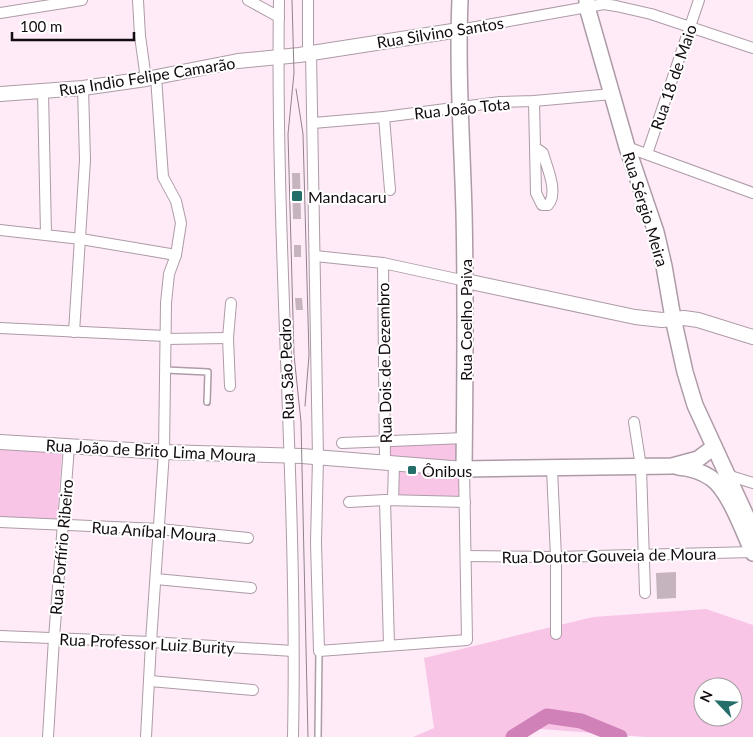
<svg xmlns="http://www.w3.org/2000/svg" width="753" height="737" font-family="Lato,sans-serif">
  <rect width="100%" height="100%" fill="#ffebf8"/>
  <!-- green -->
  <g fill="#f8c5e7" fill-rule="evenodd">
    <polygon points="462,441 460,464 389,461 389,443"/>
    <polygon points="0,446 62,451 57,522 0,519"/>
    <polygon points="392,469 460,473 461,497 391,497"/>
    <path d="M 706,609 L 753,625 L 753,737 L 645,737 L 528,728 L 520,737 L 413,737 L 434,728 L 424,658 L 593,617 ZM 703,687 L 733,687 L 733,717 L 703,717 Z"/>
  </g>
  <g fill="none" stroke-linecap="round" stroke-linejoin="round">
    <!-- river -->
    <polyline stroke="#cf81b8" stroke-width="15" points="513,737 547,716 581,721 620,737"/>
  </g>
  <!-- building -->
  <g fill="#c5b3be">
    <polygon points="292,173 300,173 301,219 293,219"/>
    <rect x="294" y="245" width="7" height="12"/>
    <polygon points="295,298 302,298 303,310 296,310"/>
    <polygon points="676,572 676,598 657,599 656,573"/>
  </g>
  <g fill="none" stroke-linecap="round" stroke-linejoin="round">
    <!-- lane casing -->
    <g stroke="#ad9ba7" stroke-width="8">
      <g id="lane">
        <polyline points="166,370 208,372 207,402"/>
        <polyline points="318,737 319,651"/>
      </g>
    </g>
    <!-- street casing -->
    <g stroke="#ad9ba7" stroke-width="12">
      <g id="street">
        <polyline points="138,0 140,36 146,79"/>
        <polyline points="248,0 279,17"/>
        <path d="M 279,0 C 275,246 298,491 293,737"/>
        <polyline points="0,13 82,0"/>
        <polyline points="459,30 604,4 616,6 651,14 753,48"/>
        <polyline points="308,53 308,0"/>
        <polyline points="311,53 318,458 316,543 319,651 467,640 464,469"/>
        <polyline points="43,92 46,234"/>
        <path d="M 534,101 L 536,193 L 542,205 L 548,205 C 559,193 547,168 543,153 L 536,148"/>
        <polyline points="384,117 390,190"/>
        <polyline points="313,123 384,117 500,102 534,101 612,94"/>
        <polyline points="627,147 753,193"/>
        <polyline points="647,154 699,0"/>
        <polyline points="0,230 81,239 176,255"/>
        <polyline points="315,256 383,263 466,281"/>
        <polyline points="383,263 385,463"/>
        <polyline points="0,328 166,336"/>
        <polyline points="74,332 85,160 83,88"/>
        <polyline points="166,339 228,338"/>
        <polyline points="230,386 228,338 231,303"/>
        <polyline points="634,422 641,467 645,593"/>
        <polyline points="342,443 465,438"/>
        <polyline points="552,469 556,557 556,634"/>
        <polyline points="727,475 753,483"/>
        <polyline points="385,500 389,645"/>
        <polyline points="393,500 394,464"/>
        <polyline points="349,502 385,500 465,502"/>
        <polyline points="0,522 159,529 248,538"/>
        <polyline points="466,556 556,557 753,552"/>
        <polyline points="156,579 251,588"/>
        <polyline points="0,636 151,642 293,651"/>
        <polyline points="150,681 253,690"/>
        <polyline points="48,737 54,638 69,447"/>
        <polyline points="146,737 151,642 164,452 166,303 169,274 176,255 181,223 176,201 163,177 156,77"/>
      </g>
    </g>
    <!-- secondary casing -->
    <g stroke="#ad9ba7" stroke-width="16">
      <g id="secondary">
        <polyline points="0,94 83,88 146,79 238,61 299,55 459,30"/>
        <polyline points="466,281 635,317 662,320 684,318 698,320 753,337"/>
        <polyline points="0,442 164,452 302,456 464,469"/>
      </g>
    </g>
    <!-- primary casing -->
    <g stroke="#ad9ba7" stroke-width="18">
      <g id="primary">
        <path d="M 460,0 C 457,71 462,141 464,212 C 466,298 465,383 464,469 L 672,466 L 698,459 L 714,447"/>
        <polyline points="587,0 587,7 627,147 656,232 664,266 673,318 685,372 695,405 753,531"/>
        <path d="M 678,467 C 690,468 701,471 711,478 C 729,490 744,533 753,553"/>
      </g>
    </g>
    <!-- lane -->
    <use href="#lane" stroke="#fff" stroke-width="5"/>
    <!-- street -->
    <use href="#street" stroke="#fff" stroke-width="10"/>
    <!-- secondary -->
    <use href="#secondary" stroke="#fff" stroke-width="14"/>
    <!-- primary -->
    <use href="#primary" stroke="#fff" stroke-width="15"/>
    <!-- tram -->
    <g stroke="#8f828b" stroke-width="1">
      <polyline points="292,0 294,73 288,134 294,355 301,422 308,737"/>
      <polyline points="296,89 303,134 309,355 305,406"/>
    </g>
  </g>
  <!-- markers -->
  <g fill="#246e69" stroke="#fff" stroke-width="2">
    <rect x="291" y="190" width="12" height="12" rx="2.5"/>
    <rect x="407" y="465" width="10" height="10" rx="2.5"/>
  </g>
  <g text-anchor="middle" dominant-baseline="central" stroke-width="4" stroke-linejoin="round" paint-order="stroke">
    <!-- street labels -->
    <g font-size="16" fill="#120c10" stroke="#fff">
      <text transform="translate(440 32) rotate(-9)">Rua Silvino Santos</text>
      <text transform="translate(147 76) rotate(-9)">Rua Indio Felipe Camarão</text>
      <text transform="translate(673 77) rotate(-71)">Rua 18 de Maio</text>
      <text transform="translate(462 108) rotate(-6)">Rua João Tota</text>
      <text transform="translate(646 209) rotate(73)">Rua Sérgio Meira</text>
      <text transform="translate(465 320) rotate(-90)">Rua Coelho Paiva</text>
      <text transform="translate(384 363) rotate(-91)">Rua Dois de Dezembro</text>
      <text transform="translate(286 369) rotate(-92)">Rua São Pedro</text>
      <text transform="translate(151 450) rotate(3)">Rua João de Brito Lima Moura</text>
      <text transform="translate(154 531) rotate(4)">Rua Aníbal Moura</text>
      <text transform="translate(61 547) rotate(-85)">Rua Porfírio Ribeiro</text>
      <text transform="translate(609 555) rotate(-1)">Rua Doutor Gouveia de Moura</text>
      <text transform="translate(147 643) rotate(3)">Rua Professor Luiz Burity</text>
    </g>
    <!-- poi labels -->
    <g font-size="16" fill="#120c10" stroke="#fff" text-anchor="start">
      <text x="308" y="196">Mandacaru</text>
      <text x="422" y="470">Ônibus</text>
    </g>
  </g>
  <!-- north arrow -->
  <g transform="translate(718 702) rotate(295)"><circle r="24" fill="#ffffff" stroke="#a09e9f"/>
  <path d="M0-4L9 19L0 12L-9 19Z" fill="#246e69"/>
  <text y="-8" font-size="14" font-weight="bold" text-anchor="middle" fill="#120c10">N</text>
  </g>
  <!-- scale -->
  <path d="M12 32v8h122v-8" fill="none" stroke="#120c10" stroke-width="2.5"/>
  <text x="20" y="32" font-size="15" fill="#120c10" stroke="#ffffff" stroke-width="4" paint-order="stroke">100 m</text>
</svg>
